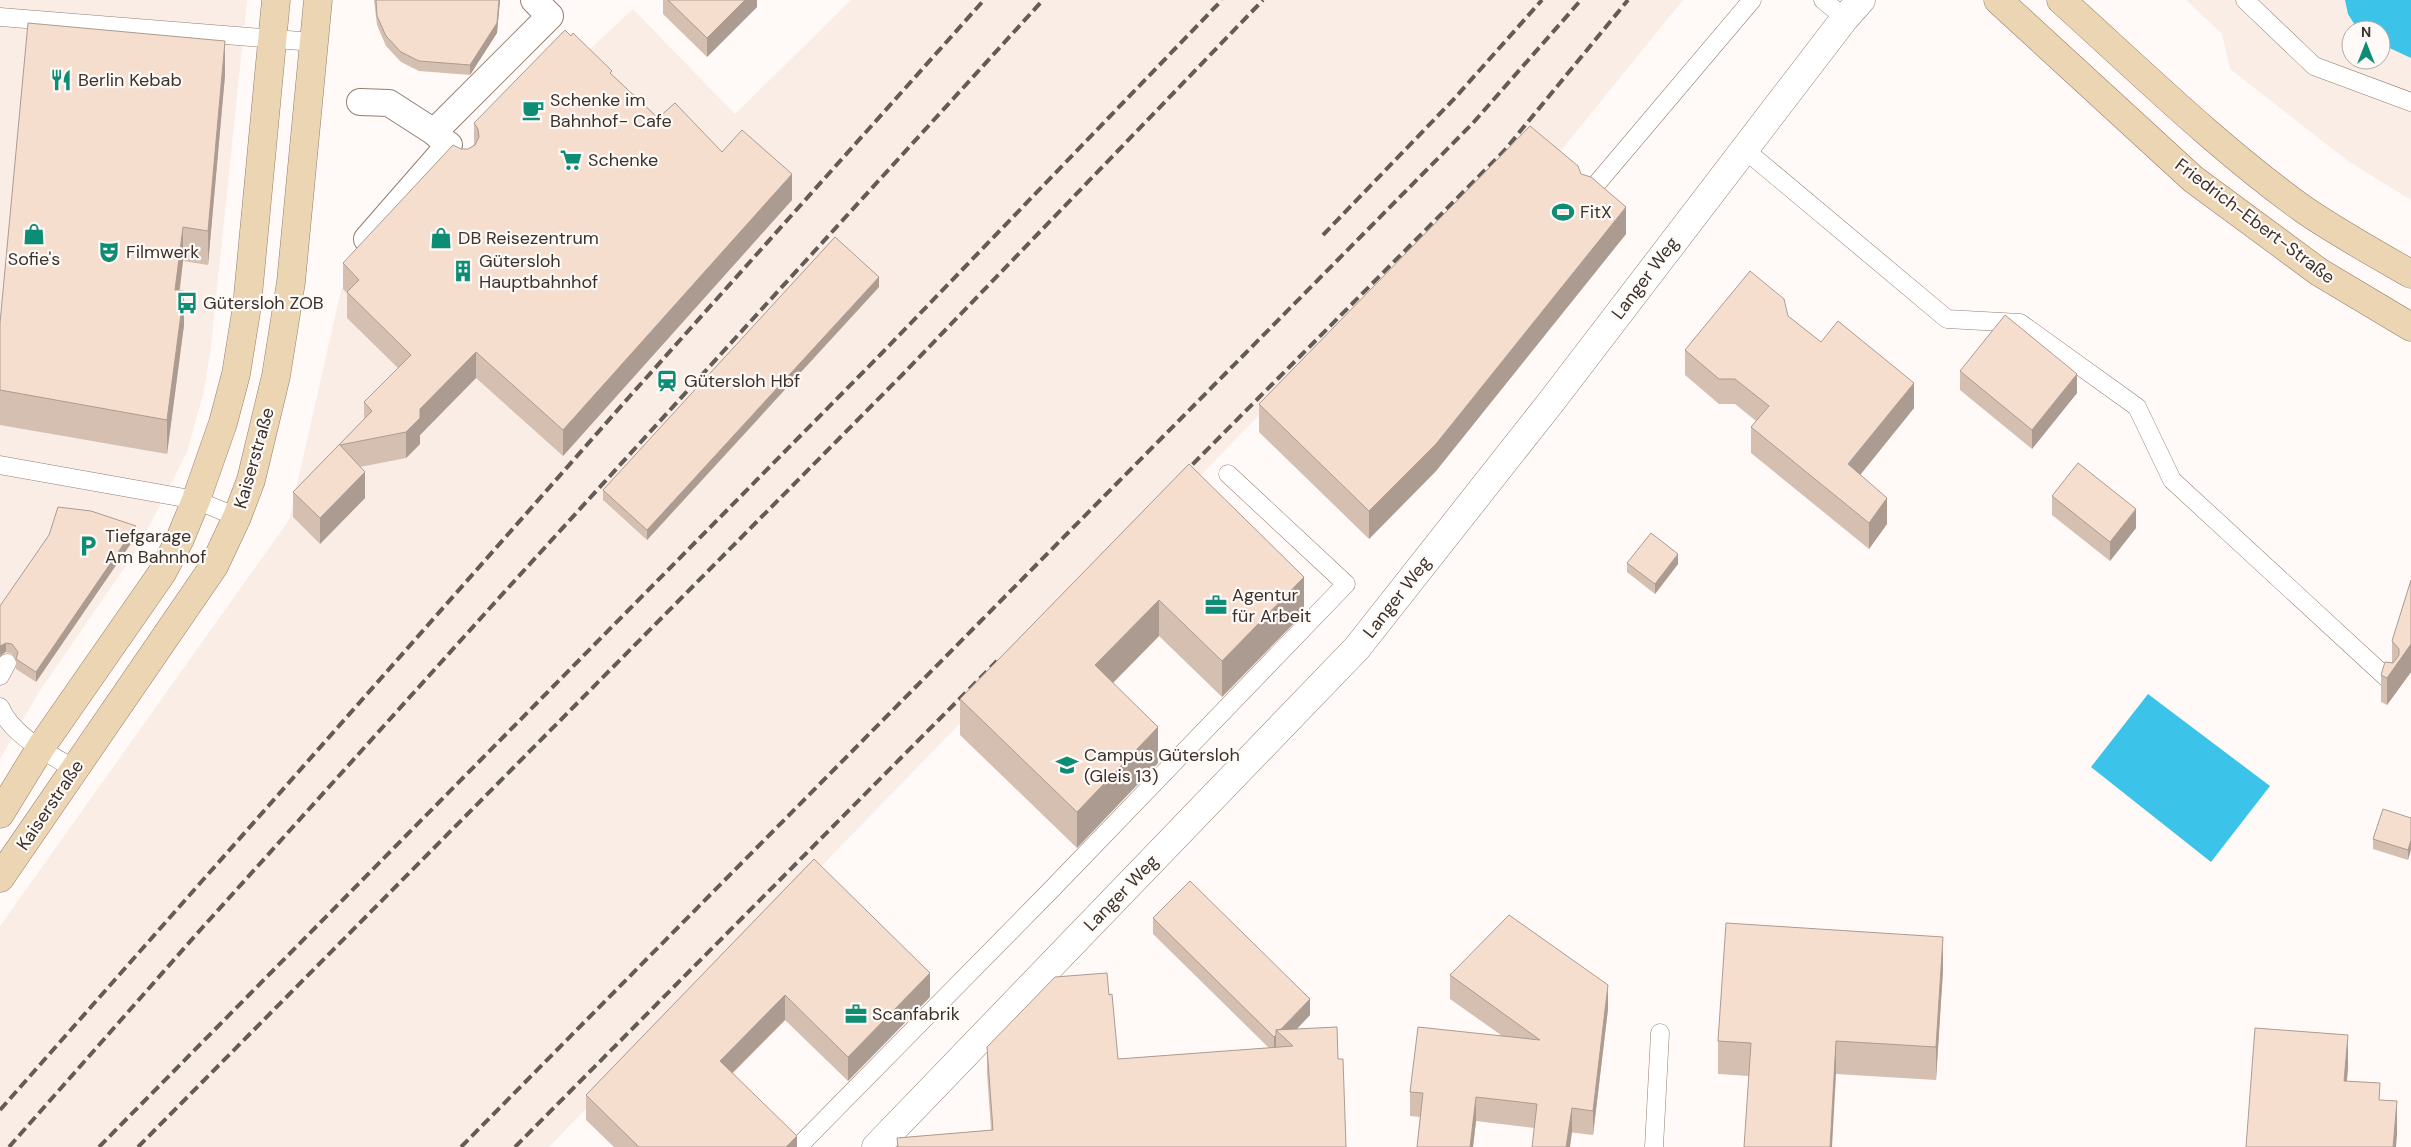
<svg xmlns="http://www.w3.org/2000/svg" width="2411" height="1147" font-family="'DM Sans',sans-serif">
  <rect width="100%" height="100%" fill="#fffaf7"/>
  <!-- built -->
  <g fill="#faede5" fill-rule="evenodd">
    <polygon points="0,0 247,0 211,347 204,391 187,452 138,548 39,692 0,759"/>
    <polygon points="851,0 1683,0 1550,164 1524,142 549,1147 0,1147 0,926 289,520 341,290 396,229 633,9 735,114"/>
    <path d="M 2186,0 L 2411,0 L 2411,200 L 2348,161 L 2230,69 L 2222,34 ZM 2351,30 L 2381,30 L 2381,60 L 2351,60 Z"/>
  </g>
  <!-- water -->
  <g fill="#3bc3e9">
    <polygon points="2345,0 2411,0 2411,58 2381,44 2381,30 2358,30 2348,14"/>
    <polygon points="2148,694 2270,786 2211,862 2091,767"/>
  </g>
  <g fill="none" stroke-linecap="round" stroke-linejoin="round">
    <!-- service casing -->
    <g stroke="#947e6f" stroke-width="19">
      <g id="service">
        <polyline points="1823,0 1845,18"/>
        <polyline points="2245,0 2314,66 2411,102"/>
        <polyline points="0,17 313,42"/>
        <polyline points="1744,149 1947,319 2020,323 2137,407 2172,480 2389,680"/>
        <polyline points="1588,194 1752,0"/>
        <polyline points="0,465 196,500 237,517"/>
        <polyline points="0,676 7,663"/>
        <path d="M 0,707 C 12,736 49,753 74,769"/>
        <polyline points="798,1147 1049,892 1346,584 1228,474"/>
        <polyline points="1654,1147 1660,1033"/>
      </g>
    </g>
    <!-- pedestrian casing -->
    <g stroke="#947e6f" stroke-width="28">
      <g id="pedestrian">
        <polyline points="360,102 389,103 434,132 448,145"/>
        <polyline points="434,132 550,16 534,0"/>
        <polyline points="367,239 449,145"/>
      </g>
    </g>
    <!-- minor casing -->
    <g stroke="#947e6f" stroke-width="29">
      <polyline id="minor" points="876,1147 1357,648 1551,402 1845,18 1861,0"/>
    </g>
    <!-- secondary casing -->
    <g stroke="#947e6f" stroke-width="29">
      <g id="secondary">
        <polyline points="1998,0 2193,179 2319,272 2411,327"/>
        <path d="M 2061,0 C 2140,71 2217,147 2303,209 C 2338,233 2374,253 2411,274"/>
        <polyline points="0,814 41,747 162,573 180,539 196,500 223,423 236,374 247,306 276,0"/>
        <polyline points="0,878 214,566 237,517 251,480 276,376 291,282 318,0"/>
      </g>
    </g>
    <!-- service -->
    <use href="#service" stroke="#fff" stroke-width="18"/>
    <!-- pedestrian -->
    <use href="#pedestrian" stroke="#fff" stroke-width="26"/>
    <!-- minor -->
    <use href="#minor" stroke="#fff" stroke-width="28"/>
    <!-- secondary -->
    <use href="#secondary" stroke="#ebd5b2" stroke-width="28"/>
    <!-- rail -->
    <g stroke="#645b55" stroke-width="4" stroke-dasharray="10 5" stroke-linecap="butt">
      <polyline points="1323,235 1454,99 1542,0"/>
      <polyline points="1182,475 1504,151 1628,0"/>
      <polyline points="0,1110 630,396 984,0"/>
      <polyline points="9,1147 202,928 498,599 1043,0"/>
      <polyline points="99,1147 881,354 1222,0"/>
      <polyline points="138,1147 903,374 1263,0"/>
      <polyline points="461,1147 1473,123 1581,0"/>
      <polyline points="515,1147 997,661"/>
    </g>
  </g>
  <!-- wall -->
  <g fill="#d4bfb1">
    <polygon points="374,0 500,0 497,33 470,75 419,71 401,62 386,46 377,25"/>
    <polygon points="663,0 757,0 757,7 707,57 663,14"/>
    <polygon points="225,75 208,265 183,261 180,290 184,325 167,454 0,425 0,323"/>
    <polygon points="612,75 658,118 722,152 792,200 563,456 476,378 420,435 420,444 406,458 360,467 365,498 320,544 293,517 293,492 364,419 364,402 398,368 347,318 347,293 343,289 343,263 461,149 468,149 474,145 474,123"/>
    <polygon points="1581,174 1626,234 1436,471 1369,539 1259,432 1259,404"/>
    <polygon points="879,287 647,540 603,500 603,490"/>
    <polygon points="1788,316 1821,342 1914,408 1860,475 1887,524 1869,549 1751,453 1751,427 1756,421 1735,404 1719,404 1685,375 1685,350"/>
    <polygon points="1960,371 2077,393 2032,449 1960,390"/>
    <polygon points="1189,464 1304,613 1222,697 1159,636 1113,683 1158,763 1077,848 960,735 960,699"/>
    <polygon points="2052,496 2136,528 2110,561 2052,515"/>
    <polygon points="136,536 36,682 16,669 16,660 12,654 6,652 0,606"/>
    <polygon points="1627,563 1678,564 1655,594 1627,572"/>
    <polygon points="2411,580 2411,672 2387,705 2381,702 2381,675 2392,663 2392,641"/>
    <polygon points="2411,818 2408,860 2373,849 2373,839"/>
    <polygon points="814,859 930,997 848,1081 785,1020 733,1073 797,1147 614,1147 586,1120 586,1095"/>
    <polygon points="1153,918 1310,1015 1297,1029 1338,1059 1346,1147 897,1147 897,1138 991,1130 987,1073 987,1047 1109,995 1118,1059 1269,1048 1153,934"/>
    <polygon points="1943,970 1936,1080 1836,1074 1749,1076 1718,1074 1718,1041"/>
    <polygon points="1450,975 1608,1009 1593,1135 1476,1121 1473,1147 1417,1147 1420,1117 1410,1116 1410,1092 1501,1035 1450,999"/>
  </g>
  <!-- shaded-wall -->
  <g fill="#ac9b90">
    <polygon points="499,0 500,0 497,33 470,75 470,65"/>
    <polygon points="745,0 757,0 757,7 707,57 707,38"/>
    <polygon points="225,41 225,75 208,265 208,231"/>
    <polygon points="792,174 792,200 563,456 563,430"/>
    <polygon points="1626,207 1626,234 1436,471 1369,539 1369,511"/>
    <polygon points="183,227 183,261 175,324 175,290"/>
    <polygon points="879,277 879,287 647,540 647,530"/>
    <polygon points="184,291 184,325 167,454 167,420"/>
    <polygon points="476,352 476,378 420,435 420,444 406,458 406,432 420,409"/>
    <polygon points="2077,374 2077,393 2032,449 2032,430"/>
    <polygon points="1914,383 1914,408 1848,490 1848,464"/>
    <polygon points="365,472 365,498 320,544 320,518"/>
    <polygon points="1887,498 1887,524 1869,549 1869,523"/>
    <polygon points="2136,509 2136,528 2110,561 2110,542"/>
    <polygon points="136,526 136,536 36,682 36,672"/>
    <polygon points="1678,554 1678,564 1655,594 1655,584"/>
    <polygon points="1304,577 1304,613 1222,697 1222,661"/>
    <polygon points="1159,600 1159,636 1095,701 1095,665"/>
    <polygon points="6,643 6,652 0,656 0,646"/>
    <polygon points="2411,644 2411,672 2387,705 2387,678"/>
    <polygon points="1158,727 1158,763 1077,848 1077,812"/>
    <polygon points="2411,840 2411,850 2408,860 2408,850"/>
    <polygon points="1943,937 1943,970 1936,1080 1936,1047"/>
    <polygon points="930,973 930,997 848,1081 848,1057"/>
    <polygon points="1608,985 1608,1009 1593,1135 1593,1111"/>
    <polygon points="785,995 785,1020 720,1085 720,1061"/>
    <polygon points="1310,999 1310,1015 1286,1040 1279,1032"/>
    <polygon points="1276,1035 1276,1051 1274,1053 1274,1037"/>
    <polygon points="2348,1035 2348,1069 2344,1115 2344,1081"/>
    <polygon points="1836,1041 1836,1074 1832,1147 1830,1147"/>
    <polygon points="1476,1097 1476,1121 1473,1147 1470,1147"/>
    <polygon points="2397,1101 2397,1135 2396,1147 2393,1147"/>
    <polygon points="1572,1108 1572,1132 1570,1147 1566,1147"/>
    <polygon points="797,1136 797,1147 786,1147"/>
  </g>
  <!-- building -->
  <g fill="#f6dece" stroke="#ac9b90">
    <polygon points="376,0 499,0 497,23 470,65 419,61 401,52 386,36 377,16"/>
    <polygon points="668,0 745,0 707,38"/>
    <polygon points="28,23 225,41 208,231 183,227 175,290 184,291 167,420 0,390 0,323"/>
    <polygon points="565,30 571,36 573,33 612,71 610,73 658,118 675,103 722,152 742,130 792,174 563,430 476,352 420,409 420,418 406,432 340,445 365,472 320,518 293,492 372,411 364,402 411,355 347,292 359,280 343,263 453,145 461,149 468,149 475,145 479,137 478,129 474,123"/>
    <polygon points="1530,126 1578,166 1581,174 1591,177 1626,207 1436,444 1369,511 1259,404"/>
    <polygon points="835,237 879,277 647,530 603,490"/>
    <polygon points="1750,271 1784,299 1788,316 1821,342 1838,321 1914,383 1848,464 1887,498 1869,523 1751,427 1769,406 1735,379 1719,379 1685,350"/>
    <polygon points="2005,315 2077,374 2032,430 1960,371"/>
    <polygon points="2078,463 2136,509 2110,542 2052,496"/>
    <polygon points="1189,464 1304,577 1222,661 1159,600 1095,665 1158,727 1077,812 960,699"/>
    <polygon points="58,507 91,511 136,526 36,672 16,659 18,652 12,644 6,643 0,646 0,606 49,535"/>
    <polygon points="1651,533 1678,554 1655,584 1627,563"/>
    <polygon points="2411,580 2411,644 2387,678 2381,675 2385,662 2393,663 2399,655 2399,649 2392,641"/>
    <polygon points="2383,809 2411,818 2411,840 2408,850 2373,839"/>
    <polygon points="814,859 930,973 848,1057 785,995 720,1061 797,1136 786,1147 639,1147 586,1095"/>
    <polygon points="1190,881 1310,999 1281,1029 1276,1030 1276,1035 1274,1037 1153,918"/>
    <polygon points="1509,915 1608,985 1593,1111 1572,1108 1566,1147 1532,1147 1537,1104 1476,1097 1470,1147 1417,1147 1423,1093 1410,1092 1418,1027 1540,1040 1450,975"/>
    <polygon points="1726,923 1943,937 1936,1047 1836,1041 1830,1147 1744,1147 1751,1043 1718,1041"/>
    <polygon points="1107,973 1109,995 1112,994 1118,1059 1293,1046 1276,1030 1337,1027 1338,1059 1343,1059 1346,1147 898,1147 897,1138 993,1130 987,1047 1055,977"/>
    <polygon points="2255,1028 2348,1035 2344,1081 2380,1083 2379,1100 2397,1101 2393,1147 2246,1147"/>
  </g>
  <!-- icons -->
  <defs>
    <g id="restaurant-bare" transform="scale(1.725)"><path d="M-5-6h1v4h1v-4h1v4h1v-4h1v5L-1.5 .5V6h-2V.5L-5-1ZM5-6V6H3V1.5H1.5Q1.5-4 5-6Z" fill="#0d8e74" stroke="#fffaf7" stroke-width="2.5" paint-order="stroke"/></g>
    <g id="cafe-bare" transform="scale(1.725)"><path d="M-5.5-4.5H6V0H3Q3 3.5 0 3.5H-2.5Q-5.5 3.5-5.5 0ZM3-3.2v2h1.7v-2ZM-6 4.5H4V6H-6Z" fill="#0d8e74" stroke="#fffaf7" stroke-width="2.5" paint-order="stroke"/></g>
    <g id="supermarket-bare" transform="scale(1.725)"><path d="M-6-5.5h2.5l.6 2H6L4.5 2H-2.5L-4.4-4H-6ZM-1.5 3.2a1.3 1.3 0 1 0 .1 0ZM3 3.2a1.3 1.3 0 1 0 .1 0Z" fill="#0d8e74" stroke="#fffaf7" stroke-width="2.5" paint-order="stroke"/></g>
    <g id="stadium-bare" transform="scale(1.725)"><path d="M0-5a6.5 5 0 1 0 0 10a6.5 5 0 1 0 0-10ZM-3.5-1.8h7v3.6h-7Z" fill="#0d8e74" stroke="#fffaf7" stroke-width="2.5" paint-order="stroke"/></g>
    <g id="shop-bare" transform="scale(1.725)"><path d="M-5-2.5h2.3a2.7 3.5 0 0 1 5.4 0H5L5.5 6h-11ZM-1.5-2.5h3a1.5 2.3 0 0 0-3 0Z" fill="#0d8e74" stroke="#fffaf7" stroke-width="2.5" paint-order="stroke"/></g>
    <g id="theatre-bare" transform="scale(1.725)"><path d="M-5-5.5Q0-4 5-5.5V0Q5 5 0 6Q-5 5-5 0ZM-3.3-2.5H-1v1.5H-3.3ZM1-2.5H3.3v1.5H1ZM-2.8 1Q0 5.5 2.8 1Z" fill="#0d8e74" stroke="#fffaf7" stroke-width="2.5" paint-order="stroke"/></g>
    <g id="building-bare" transform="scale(1.725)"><path d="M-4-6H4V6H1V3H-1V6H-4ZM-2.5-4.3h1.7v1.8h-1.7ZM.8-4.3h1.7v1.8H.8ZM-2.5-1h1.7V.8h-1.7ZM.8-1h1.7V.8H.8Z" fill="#0d8e74" stroke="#fffaf7" stroke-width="2.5" paint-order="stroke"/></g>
    <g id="bus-bare" transform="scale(1.725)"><path d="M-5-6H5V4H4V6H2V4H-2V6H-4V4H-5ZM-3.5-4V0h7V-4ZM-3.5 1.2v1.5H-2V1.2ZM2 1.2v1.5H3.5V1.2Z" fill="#0d8e74" stroke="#fffaf7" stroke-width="2.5" paint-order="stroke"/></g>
    <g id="station-bare" transform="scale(1.725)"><path d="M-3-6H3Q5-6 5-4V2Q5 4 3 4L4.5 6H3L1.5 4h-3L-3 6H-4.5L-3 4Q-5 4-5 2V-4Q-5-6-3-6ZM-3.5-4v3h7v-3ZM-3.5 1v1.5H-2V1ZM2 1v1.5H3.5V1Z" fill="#0d8e74" stroke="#fffaf7" stroke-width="2.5" paint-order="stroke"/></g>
    <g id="parking-bare" transform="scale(1.725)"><path d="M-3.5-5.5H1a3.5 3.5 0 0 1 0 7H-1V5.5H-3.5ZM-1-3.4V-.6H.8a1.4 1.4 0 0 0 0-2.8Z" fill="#0d8e74" stroke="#fffaf7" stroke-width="2.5" paint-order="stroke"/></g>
    <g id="office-bare" transform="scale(1.725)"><path d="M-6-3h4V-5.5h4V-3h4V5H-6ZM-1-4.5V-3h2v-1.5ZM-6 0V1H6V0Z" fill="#0d8e74" stroke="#fffaf7" stroke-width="2.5" paint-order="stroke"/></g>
    <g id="university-bare" transform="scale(1.725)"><path d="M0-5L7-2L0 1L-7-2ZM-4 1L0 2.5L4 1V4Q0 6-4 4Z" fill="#0d8e74" stroke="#fffaf7" stroke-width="2.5" paint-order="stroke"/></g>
  </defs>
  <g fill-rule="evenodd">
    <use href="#restaurant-bare" x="61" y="80"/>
    <use href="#cafe-bare" x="533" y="110"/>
    <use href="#supermarket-bare" x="571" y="160"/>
    <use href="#stadium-bare" x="1563" y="212"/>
    <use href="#shop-bare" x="34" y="234"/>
    <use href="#shop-bare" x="441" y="238"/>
    <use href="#theatre-bare" x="109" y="252"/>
    <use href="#building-bare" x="463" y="271"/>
    <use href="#bus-bare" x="187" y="303"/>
    <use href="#station-bare" x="667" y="381"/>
    <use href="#parking-bare" x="88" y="546"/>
    <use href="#office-bare" x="1216" y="605"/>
    <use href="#university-bare" x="1067" y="765"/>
    <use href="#office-bare" x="856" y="1014"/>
  </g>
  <g text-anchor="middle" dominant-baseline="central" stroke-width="4.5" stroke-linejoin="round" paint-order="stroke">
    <!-- poi labels -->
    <g font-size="18" fill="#3b322b" stroke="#fffaf7" text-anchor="start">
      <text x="78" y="80">Berlin Kebab</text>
      <text x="550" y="100">Schenke im<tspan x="550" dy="21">Bahnhof- Cafe</tspan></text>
      <text x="588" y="160">Schenke</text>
      <text x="1580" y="212">FitX</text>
      <text x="458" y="238">DB Reisezentrum</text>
      <text x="126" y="252">Filmwerk</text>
      <text x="34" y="259" text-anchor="middle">Sofie's</text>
      <text x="479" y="261">Gütersloh<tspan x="479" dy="21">Hauptbahnhof</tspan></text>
      <text x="203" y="303">Gütersloh ZOB</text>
      <text x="684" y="381">Gütersloh Hbf</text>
      <text x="105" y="536">Tiefgarage<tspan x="105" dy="21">Am Bahnhof</tspan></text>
      <text x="1232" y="595">Agentur<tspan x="1232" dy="21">für Arbeit</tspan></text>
      <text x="1084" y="755">Campus Gütersloh<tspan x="1084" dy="21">(Gleis 13)</tspan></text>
      <text x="872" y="1014">Scanfabrik</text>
    </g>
    <!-- street labels -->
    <g font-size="18" fill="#3b322b" stroke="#fffaf7">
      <text transform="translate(2255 221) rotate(37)">Friedrich-Ebert-Straße</text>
      <text transform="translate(1645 278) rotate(-53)">Langer Weg</text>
      <text transform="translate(254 458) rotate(-74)">Kaiserstraße</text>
      <text transform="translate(1397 597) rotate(-52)">Langer Weg</text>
      <text transform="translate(50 805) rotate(-56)">Kaiserstraße</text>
      <text transform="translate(1121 893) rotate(-46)">Langer Weg</text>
    </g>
  </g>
  <!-- north arrow -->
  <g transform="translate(2366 45)"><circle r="24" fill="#fffaf7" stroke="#b1aaa5"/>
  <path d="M0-4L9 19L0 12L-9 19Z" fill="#0d8e74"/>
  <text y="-8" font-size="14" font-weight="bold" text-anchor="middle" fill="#3b322b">N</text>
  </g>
</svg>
